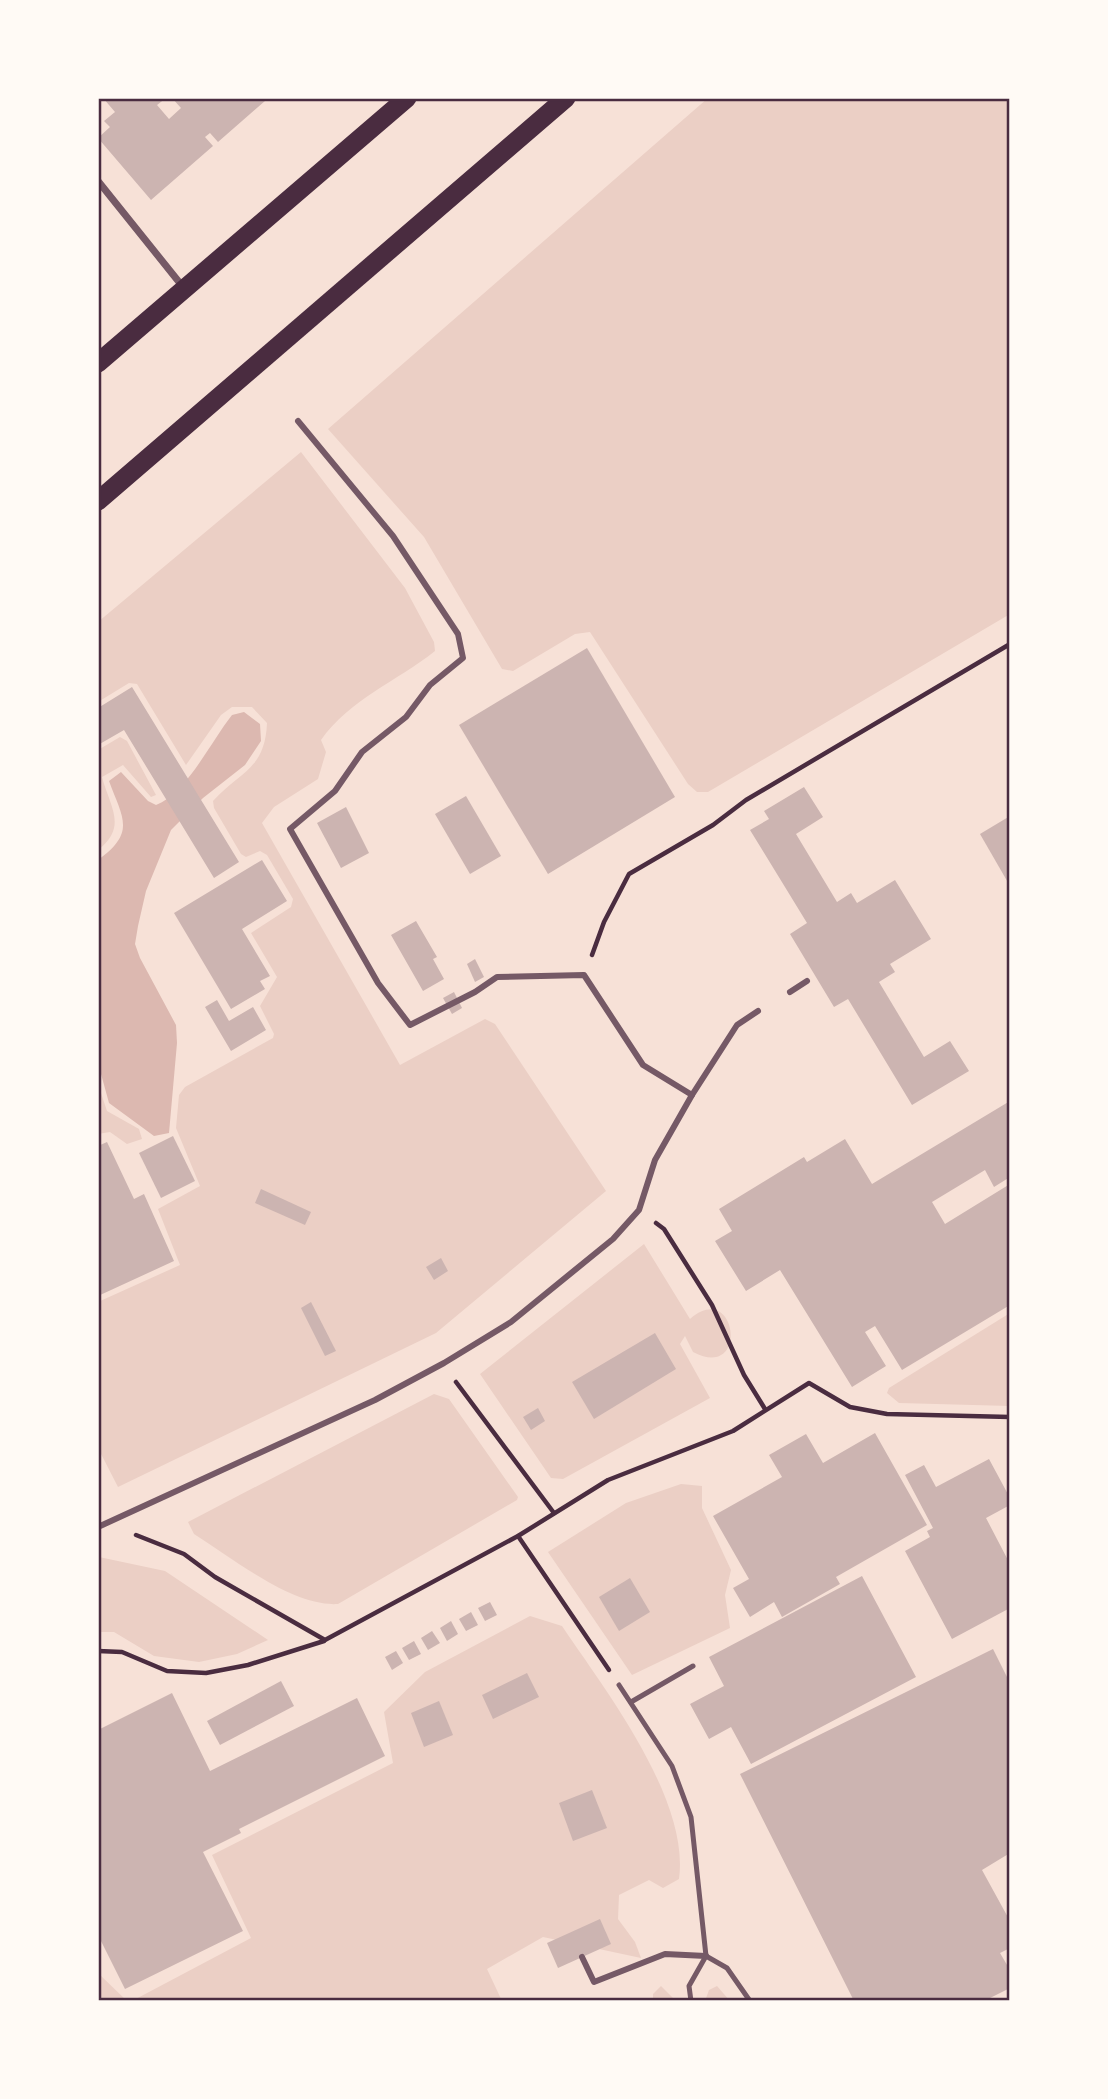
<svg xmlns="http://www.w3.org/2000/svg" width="1108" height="2099" font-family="'DejaVu Sans',sans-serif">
  <rect width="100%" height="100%" fill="#f7e1d7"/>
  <!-- green -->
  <g fill="#ebcfc5">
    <polygon points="708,98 1010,98 1010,614 708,792 697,792 688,784 590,632 575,634 513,671 502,669 424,537 328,429"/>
    <path d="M 301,452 L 405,588 L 434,642 L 435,651 C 396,682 350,699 321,740 L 326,752 L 318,779 L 274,807 L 262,823 L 400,1065 L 485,1019 L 495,1024 L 606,1191 L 436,1333 L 118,1487 L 98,1448 L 98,1302 L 180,1265 L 158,1209 L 200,1186 L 176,1128 L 179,1095 L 185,1087 L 273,1038 L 274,1034 L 260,1006 L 277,977 L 251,933 L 291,907 L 293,899 L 267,855 L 260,851 L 246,857 L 241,854 L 214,808 L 213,801 C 240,771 265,770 267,723 L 252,707 L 232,707 L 221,715 L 186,765 L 137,684 L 129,683 L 98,702 L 98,622 Z"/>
    <path d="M 120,737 L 127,741 L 156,795 L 151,797 L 123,765 L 102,777 C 110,807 128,827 98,850 L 98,750 Z"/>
    <polygon points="98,1084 107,1111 139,1129 142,1139 127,1144 110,1132 98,1134"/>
    <path d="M 644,1244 L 690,1319 C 737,1278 750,1382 693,1352 L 685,1336 L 680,1344 L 710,1398 L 563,1479 L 551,1478 L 480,1374 Z"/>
    <polygon points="1010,1313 1010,1406 899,1403 887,1393 889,1388"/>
    <path d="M 434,1394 L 449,1399 L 518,1497 L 517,1500 L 338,1604 C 292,1607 234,1559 194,1534 L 188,1522 Z"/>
    <polygon points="681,1484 702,1486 702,1508 731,1570 725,1595 730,1628 632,1675 548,1552 626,1503"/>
    <polygon points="99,1557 165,1571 268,1640 237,1654 199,1662 154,1656 114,1632 98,1632"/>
    <path d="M 530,1616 L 562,1626 C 605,1690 690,1799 679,1879 L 663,1888 L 649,1880 L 619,1895 L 618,1919 L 635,1942 L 641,1958 L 543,1937 L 487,1969 L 502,2001 L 132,2001 L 251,1938 L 212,1855 L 393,1763 L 384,1712 L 425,1672 Z"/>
    <polygon points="98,1973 127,2001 98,2001"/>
    <polygon points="661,1986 676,2001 653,2001 653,1994"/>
    <polygon points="717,1986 730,2001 705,2001 709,1990"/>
  </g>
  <!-- water -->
  <path fill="#dcb8b0" d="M 244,712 L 260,724 L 261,741 L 245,765 L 203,798 L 171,830 L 146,891 L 138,926 L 135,944 L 140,958 L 176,1025 L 177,1043 L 169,1133 L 154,1136 L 109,1103 L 98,1063 L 98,860 C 136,832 123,819 109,781 L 121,772 L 148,801 L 156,805 C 186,794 212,740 232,715 Z"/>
  <!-- building -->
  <g fill="#ccb4b1">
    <polygon points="103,98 166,98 157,105 169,119 181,108 172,98 262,98 265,101 218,142 210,133 205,137 213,146 151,200 98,138 110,127 104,121 115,112"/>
    <polygon points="587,648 675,797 548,874 459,725"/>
    <polygon points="132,687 239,862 214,878 124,730 98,745 98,708"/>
    <polygon points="804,787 823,817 796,834 837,902 851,893 857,903 895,880 931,939 890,964 895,972 879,982 924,1057 950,1041 969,1071 912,1105 848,999 834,1007 790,934 807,923 750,830 769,819 764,811"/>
    <polygon points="466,796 501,856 470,874 435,814"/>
    <polygon points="346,807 369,853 341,868 317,823"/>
    <polygon points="1010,816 1010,886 980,834"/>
    <polygon points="262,860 287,901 242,929 270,976 260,981 265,989 231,1009 174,913"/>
    <polygon points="416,921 437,957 433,959 444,979 423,991 391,935"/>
    <polygon points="475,959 484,977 475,982 467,964"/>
    <polygon points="454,992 462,1008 452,1014 443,998"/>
    <polygon points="217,1000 229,1021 253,1007 266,1030 231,1051 205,1007"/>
    <polygon points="1010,1101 1010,1177 994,1187 985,1170 932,1202 945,1224 1010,1184 1010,1305 902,1370 875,1326 865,1332 886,1366 852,1387 780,1270 746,1291 715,1241 732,1231 719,1209 804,1157 807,1162 845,1139 872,1184"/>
    <polygon points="173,1136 195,1181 161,1198 139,1153"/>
    <polygon points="107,1142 134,1199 144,1194 174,1261 98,1296 98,1146"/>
    <polygon points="261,1189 311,1212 305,1225 255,1203"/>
    <polygon points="441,1258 448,1271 434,1280 426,1267"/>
    <polygon points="311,1302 336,1351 325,1356 301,1308"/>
    <polygon points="655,1333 676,1369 594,1419 572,1382"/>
    <polygon points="538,1408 545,1421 531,1430 523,1417"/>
    <polygon points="875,1433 927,1525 836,1577 840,1584 782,1617 774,1602 750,1617 733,1588 749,1579 713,1516 782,1477 769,1455 806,1434 823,1463"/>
    <polygon points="989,1459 1010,1498 1010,1505 986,1518 1010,1564 1010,1608 952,1639 905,1551 930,1537 927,1531 933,1528 905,1475 924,1465 936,1487"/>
    <polygon points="862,1576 916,1677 751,1764 731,1727 709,1739 690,1704 724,1686 709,1657"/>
    <polygon points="630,1578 650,1612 619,1631 599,1597"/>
    <polygon points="490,1602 497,1615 485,1621 478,1608"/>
    <polygon points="471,1612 478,1625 466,1631 459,1619"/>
    <polygon points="451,1621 458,1634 447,1641 440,1628"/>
    <polygon points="432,1631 440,1643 428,1650 421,1638"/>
    <polygon points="414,1641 421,1654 409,1660 402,1648"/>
    <polygon points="993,1649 1010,1683 1010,1853 982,1870 1010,1921 1010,1948 1000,1953 1010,1970 1010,1988 984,2001 854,2001 740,1774"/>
    <polygon points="396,1651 403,1663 392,1670 385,1657"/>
    <polygon points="527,1673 539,1697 493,1719 482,1695"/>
    <polygon points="281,1681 294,1706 220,1745 207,1721"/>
    <polygon points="172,1693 210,1771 357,1698 385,1756 239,1829 241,1833 203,1852 243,1931 125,1989 98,1935 98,1730"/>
    <polygon points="439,1701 453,1735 424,1747 411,1713"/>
    <polygon points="592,1790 607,1828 573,1841 559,1803"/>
    <polygon points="600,1919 611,1944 558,1968 547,1943"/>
  </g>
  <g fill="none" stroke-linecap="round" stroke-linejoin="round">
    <!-- path -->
    <g stroke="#4a2c40" stroke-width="4.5">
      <polyline points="592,955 604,922 629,874 713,825 746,800 1010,644"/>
      <polyline points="656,1223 664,1229 712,1305 744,1375 765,1409"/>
      <polyline points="456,1382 554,1513"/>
      <polyline points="136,1535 184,1554 215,1577 325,1640 518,1536 608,1480 733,1431 809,1383 850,1407 887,1414 1010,1417"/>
      <polyline points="518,1536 609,1670"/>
      <polyline points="98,1651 122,1652 167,1671 206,1673 248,1665 324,1641"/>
    </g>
    <!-- service -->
    <g stroke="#755966" stroke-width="5">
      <polyline points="619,1685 672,1766 691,1817 706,1956 727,1968 750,2001"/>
      <polyline points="631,1702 693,1666"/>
      <polyline points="691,2001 689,1986 706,1956"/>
    </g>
    <!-- pedestrian -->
    <g stroke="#755966" stroke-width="6">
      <polyline points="298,421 393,536 458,634 463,658 430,685 406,717 362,752 335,791 290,829 378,983 410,1025 475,992 497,977 584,975 643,1065 692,1095"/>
      <polyline points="790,992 807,981"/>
      <polyline points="98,1527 375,1400 444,1363 511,1322 613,1239 639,1210 655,1160 692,1095 737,1025 758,1011"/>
      <polyline points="582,1957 594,1982 665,1954 706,1956"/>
    </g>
    <!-- minor -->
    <polyline stroke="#755966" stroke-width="7" points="98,181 183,287"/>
    <!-- trunk -->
    <g stroke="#4a2c40" stroke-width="19">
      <polyline points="98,363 407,98"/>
      <polyline points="98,501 566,98"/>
    </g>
  </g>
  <!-- border -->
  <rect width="1108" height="2099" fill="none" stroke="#fffaf5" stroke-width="200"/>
  <rect x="100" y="100" width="908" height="1899" fill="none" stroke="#4a2c40" stroke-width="2.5"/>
</svg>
